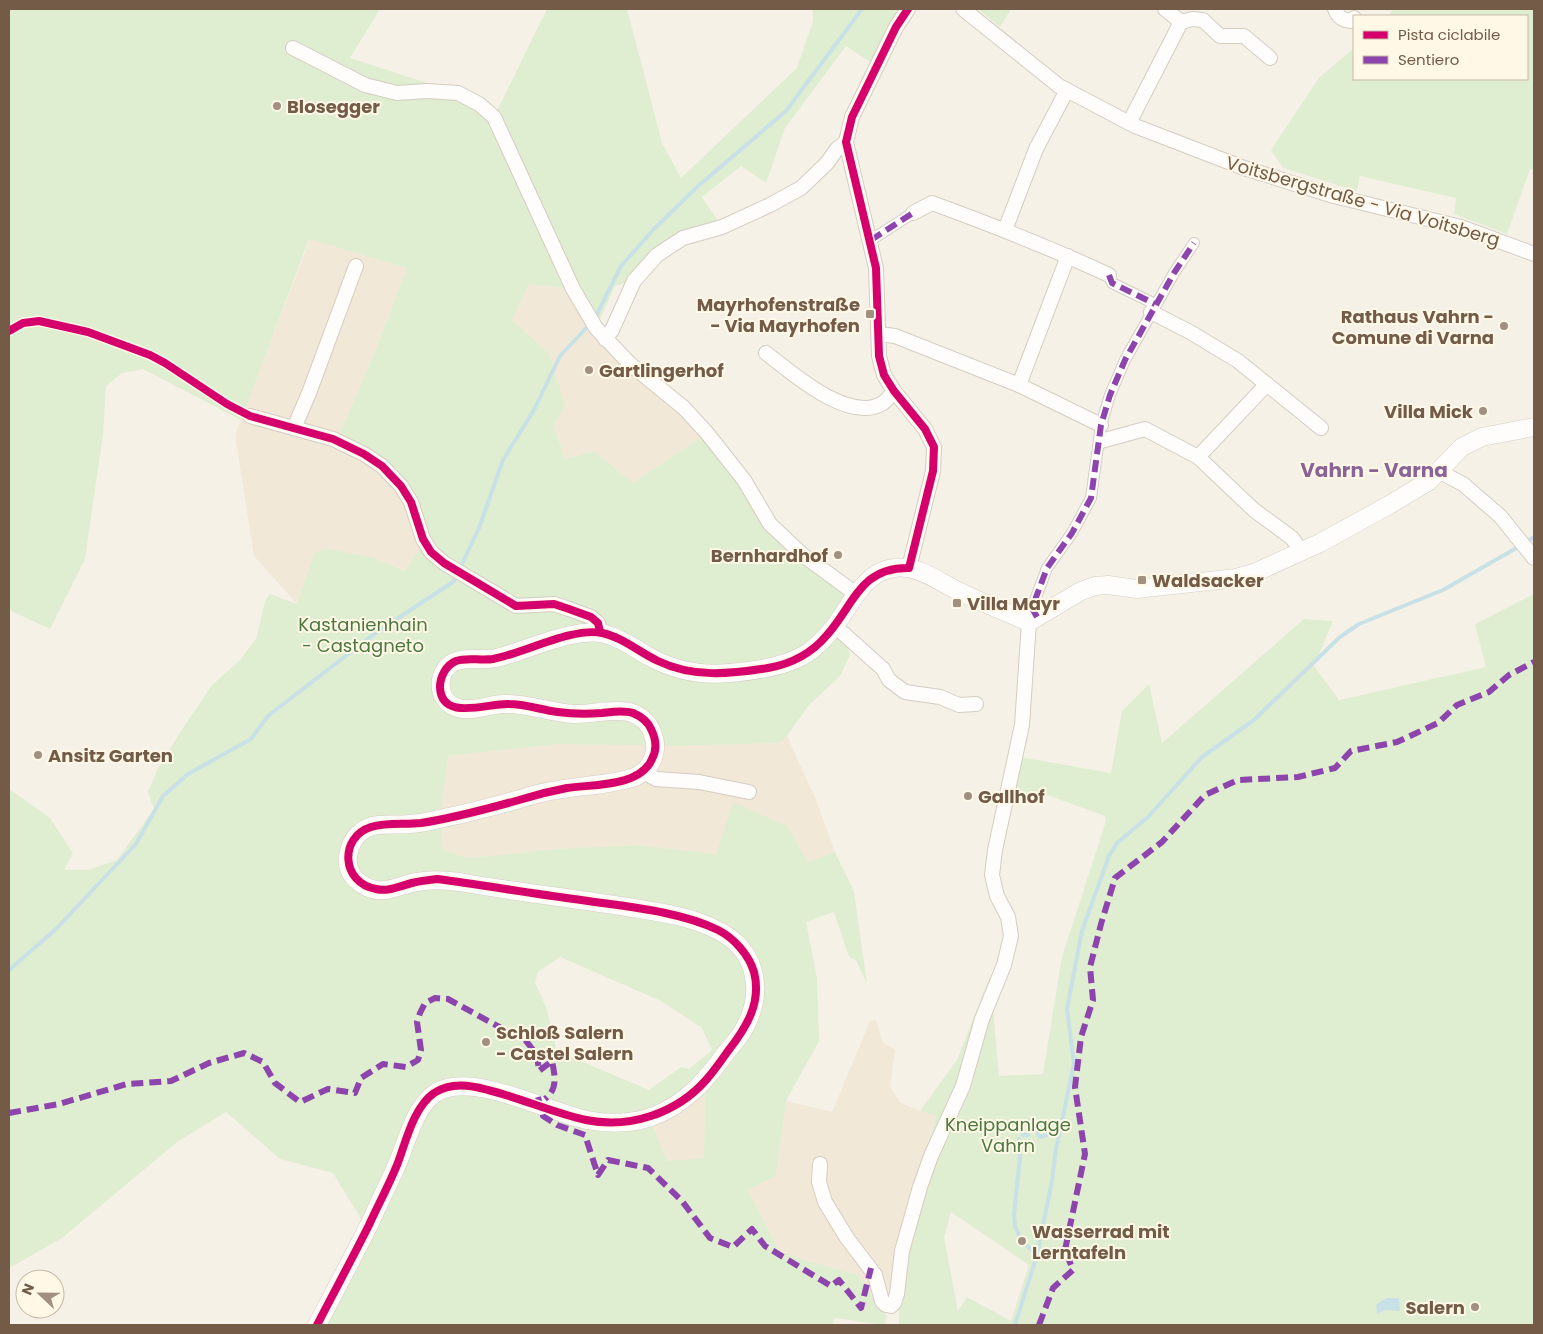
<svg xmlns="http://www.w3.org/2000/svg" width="1543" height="1334" font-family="Poppins,sans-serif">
  <rect width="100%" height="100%" fill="#f6f1e7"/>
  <!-- residential -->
  <g fill="#f2e8d7">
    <polygon points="310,239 407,268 375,352 339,435 385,463 426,540 406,571 374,558 316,552 297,604 254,556 235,435"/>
    <polygon points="529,284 573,289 587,316 707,433 633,483 594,451 565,459 554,426 565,405 512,320"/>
    <polygon points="787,736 817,802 835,852 808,862 787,826 733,803 716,854 637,845 556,849 468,858 443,850 440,819 448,756 558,744 672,746 779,743"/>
    <polygon points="876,1020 883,1043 895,1050 890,1087 901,1103 920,1111 936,1115 908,1210 903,1281 899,1311 881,1306 858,1275 780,1253 748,1190 776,1176 786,1101 832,1112 870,1021"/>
    <polygon points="705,1081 704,1158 667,1161 650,1117"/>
  </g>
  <!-- green -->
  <g fill="#dfedd1" fill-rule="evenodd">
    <path d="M 9,9 L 380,9 L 350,58 L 458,93 L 494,117 L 547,9 L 627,9 L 662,143 L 681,178 L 797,68 L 813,21 L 813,9 L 900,9 L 871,63 L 846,46 L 785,128 L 766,183 L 741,166 L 702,197 L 722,227 L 683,238 L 634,281 L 615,286 L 596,328 L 573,289 L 529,284 L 512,320 L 549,354 L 565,405 L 554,426 L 565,459 L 594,451 L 633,483 L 707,433 L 770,524 L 856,594 L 835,626 L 846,644 L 850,655 L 840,676 L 809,705 L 787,736 L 779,743 L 672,746 L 558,744 L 448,756 L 440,819 L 443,850 L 468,858 L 556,849 L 637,845 L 716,854 L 733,802 L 787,826 L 808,862 L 835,852 L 854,892 L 867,984 L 856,960 L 849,957 L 834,912 L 806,922 L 817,978 L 819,1041 L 786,1101 L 776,1176 L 748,1190 L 780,1253 L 858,1275 L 887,1316 L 885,1325 L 834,1318 L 833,1325 L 308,1325 L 363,1222 L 333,1173 L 280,1159 L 226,1112 L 177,1142 L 62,1238 L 9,1268 L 9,789 L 50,818 L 73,853 L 64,870 L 88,870 L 117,860 L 154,809 L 148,792 L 158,768 L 183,728 L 212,685 L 239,661 L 256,639 L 265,601 L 270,594 L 297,604 L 315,552 L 329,549 L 374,558 L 405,571 L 426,540 L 415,500 L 339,435 L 375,352 L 407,268 L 309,239 L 241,420 L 143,369 L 122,373 L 106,386 L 103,434 L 85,559 L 50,629 L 9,610 ZM 560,957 L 661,1001 L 702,1028 L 712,1050 L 689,1069 L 681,1067 L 649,1090 L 557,1051 L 547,1010 L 535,982 L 538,972 ZM 705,1082 L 704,1158 L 667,1161 L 650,1118 Z"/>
    <polygon points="978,9 1011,9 1000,27"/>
    <polygon points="1394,9 1534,9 1534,170 1530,169 1507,234 1454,214 1456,198 1360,176 1357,191 1283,168 1271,150 1319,78 1354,48 1354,79 1527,79 1527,16 1388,16"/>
    <path d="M 1534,594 L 1534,1325 L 899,1325 L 899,1311 L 903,1281 L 908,1210 L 936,1116 L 920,1111 L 957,1060 L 990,976 L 999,1076 L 1043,1074 L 1062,957 L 1106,821 L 1105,816 L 1047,795 L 1039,803 L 1017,797 L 1015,788 L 1020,757 L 1111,773 L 1122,711 L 1149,684 L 1162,743 L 1304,619 L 1333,621 L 1314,666 L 1339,700 L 1486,667 L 1475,624 ZM 951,1212 L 1029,1265 L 1011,1321 L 967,1297 L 958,1311 L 944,1237 Z"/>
  </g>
  <!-- water -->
  <polygon fill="#c8e1e6" points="1387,1298 1399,1298 1400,1311 1385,1310 1377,1314 1376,1304"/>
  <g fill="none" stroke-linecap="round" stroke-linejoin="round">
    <!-- stream -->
    <g stroke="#c8e1e6" stroke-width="4">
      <polyline points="595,318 621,266 654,229 697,187 786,111 862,9"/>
      <polyline points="1526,542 1534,537"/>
      <polyline points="460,568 479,528 503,460 534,410 560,356 591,323"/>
      <polyline points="9,970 56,929 136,844 163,796 188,774 251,739 269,715 377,632 453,582 457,575"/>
      <polyline points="1026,1123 1030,1121 1040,1137 1060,1131"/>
      <polyline points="1023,1135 1028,1135"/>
      <polyline points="1019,1139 1020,1157 1014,1215 1015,1227 1022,1241 1037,1255"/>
      <polyline points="1015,1325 1037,1255 1052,1181 1056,1149 1074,1064 1067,1009 1082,931 1109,856 1117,843 1148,817 1202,757 1254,720 1340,637 1359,624 1443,590 1520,546"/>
    </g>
    <!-- pedestrian casing -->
    <g stroke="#d5ccc2" stroke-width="12">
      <g id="pedestrian">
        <polyline points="871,240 913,213"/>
        <polyline points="1109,275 1112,283 1155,304"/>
        <polyline points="1037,617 1032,608 1047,568 1072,533 1091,498 1101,425 1110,395 1125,360 1174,273 1194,243"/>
      </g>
    </g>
    <!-- minor casing -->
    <g stroke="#d5ccc2" stroke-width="16">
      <g id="minor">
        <polyline points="908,9 896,27 852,117 846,142 876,268 879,356 884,375 894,391 925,429 934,447 933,471 909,568"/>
        <polyline points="963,9 1059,86 1135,126 1244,168 1334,196 1461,227 1534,254"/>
        <path d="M 1335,9 C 1338,17 1342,20 1351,21 L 1354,18"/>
        <polyline points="1181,22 1192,19 1203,20 1220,36 1244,36 1270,58"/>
        <polyline points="293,48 365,85 397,93 427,91 458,93 479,104 494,117 573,289 596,328 629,363 684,408 707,433 744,480 770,524 803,555 856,594"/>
        <polyline points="1129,123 1181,22 1165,9"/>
        <path d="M 913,213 L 932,203 C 992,225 1051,248 1109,275"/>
        <polyline points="1005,230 1036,149 1067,90"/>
        <polyline points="1151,312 1190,332 1238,361 1321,428"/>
        <polyline points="879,334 895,336 1019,385 1101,425"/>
        <polyline points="605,339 612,330 634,281 657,255 683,238 722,227 770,205 801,188 827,163 837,149 846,142"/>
        <path d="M 766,353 C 792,373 849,424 883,403 C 887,400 891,395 894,391"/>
        <polyline points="1019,385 1068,256"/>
        <polyline points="250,416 333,439 364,454 382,466 401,486 411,502 423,539 431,552 444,563 516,606 554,604 569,609 591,617 598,623 600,632"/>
        <polyline points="294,428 309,393 356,266"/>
        <polyline points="1101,441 1145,429 1198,457 1267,384"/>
        <polyline points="1198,457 1254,510 1292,538 1302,552"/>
        <polyline points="1438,471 1463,484 1500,516 1534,558"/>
        <polyline points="835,626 883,669 889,680 905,692 940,697 959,705 976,704"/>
        <polyline points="644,772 656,779 699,782 749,792"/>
        <polyline points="820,1164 819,1182 825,1202 847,1238 875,1275 882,1301 886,1305 891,1306 894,1303 897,1294 902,1251 920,1187 931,1156 963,1086 982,1019 1004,965 1011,936 1008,917 997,896 992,875 995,850 1022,725 1029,622"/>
      </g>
    </g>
    <!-- tertiary casing -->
    <g stroke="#d5ccc2" stroke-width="19">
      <path id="tertiary" d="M 317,1325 C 335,1291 353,1257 370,1223 C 378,1205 387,1187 395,1169 C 406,1146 413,1109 434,1094 C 469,1069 547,1112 587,1120 C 607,1124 632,1124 651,1117 C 685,1105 705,1081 726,1053 C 732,1045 739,1038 744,1029 C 764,993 758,951 719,931 C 691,916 658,912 627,907 C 571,898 515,892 459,882 C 445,880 431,879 417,882 C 403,884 390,892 376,890 C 365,888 353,880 349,869 C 345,856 351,839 362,831 C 375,821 394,826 410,824 C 426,823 442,818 458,815 C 483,809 508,803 533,795 C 558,788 584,787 609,783 C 618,781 628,780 637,776 C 652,769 659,750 653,735 C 650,723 640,715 629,712 C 611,708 591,715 573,714 C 549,712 527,703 503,704 C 488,705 469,713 455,707 C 436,699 436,671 454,662 C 467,656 483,661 496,658 C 526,651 576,626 605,634 C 621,638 634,648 648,656 C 673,670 701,676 730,673 C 753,671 784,667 804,655 C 816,648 826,637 835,626 C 853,601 868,563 907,568 C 924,570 942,583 958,591 C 981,602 1005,612 1029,622 L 1081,591 L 1095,586 L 1108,585 L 1137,589 L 1236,578 L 1254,573 L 1320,543 L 1389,505 L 1429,481 L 1462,447 L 1482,437 L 1534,427"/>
    </g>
    <!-- pedestrian -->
    <use href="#pedestrian" stroke="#fefdfb" stroke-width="10"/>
    <!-- minor -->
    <use href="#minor" stroke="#fefdfb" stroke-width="14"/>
    <!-- tertiary -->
    <use href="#tertiary" stroke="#fefdfb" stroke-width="18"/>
    <!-- quiet -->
    <g stroke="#8e44ad" stroke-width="6" stroke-dasharray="12 6" stroke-linecap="butt">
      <polyline points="871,240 913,213"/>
      <polyline points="1109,275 1112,283 1155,304"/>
      <polyline points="1037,617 1032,608 1047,568 1072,533 1091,498 1101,425 1110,395 1125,360 1174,273 1194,243"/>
      <polyline points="538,1097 543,1116 557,1125 585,1135 598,1175 608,1160 648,1168 682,1201 710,1238 733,1247 752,1229 765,1246 831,1286 839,1280 861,1308 871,1268"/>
      <path d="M 9,1113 L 59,1104 L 127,1084 L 171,1081 L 209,1063 L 244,1053 L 263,1062 L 275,1083 L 300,1102 L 328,1089 L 355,1093 L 361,1078 L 383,1064 L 406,1067 L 418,1060 L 421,1050 L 417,1022 L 420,1013 L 425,1003 L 435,998 L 448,999 L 501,1028 L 523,1037 L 537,1055 L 539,1071 L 552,1061 C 555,1076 558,1089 545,1099"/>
      <polyline points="1039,1325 1053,1288 1073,1270 1065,1250 1085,1154 1075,1087 1081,1037 1093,1000 1090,967 1101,924 1115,878 1162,842 1205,795 1238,780 1298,777 1335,768 1351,751 1397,742 1438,723 1457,705 1489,692 1509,675 1534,662"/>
    </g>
    <!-- cycleway casing -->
    <g stroke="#fff8e7" stroke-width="11">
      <g id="cycleway">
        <polyline points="9,331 23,323 39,321 88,332 150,355 165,363 227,404 250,416 333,439 364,454 382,466 401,486 411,502 423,539 431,552 444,563 516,606 554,604 569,609 591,617 598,623 600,632"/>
        <path d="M 317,1325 C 334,1292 352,1259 369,1225 C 378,1205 389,1185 397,1165 C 406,1142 413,1108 434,1093 C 451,1082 470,1085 488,1090 C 521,1098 553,1113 586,1120 C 630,1129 677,1113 706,1080 C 714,1071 721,1061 728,1051 C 746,1028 762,1003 754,972 C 749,955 734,938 718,930 C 678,910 618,906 574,899 C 528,893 483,885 437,879 C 428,880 420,881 412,883 C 400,886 388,892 376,889 C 341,883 339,837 371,827 C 387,822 405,825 421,823 C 454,818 487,809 519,800 C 535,795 551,791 567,788 C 594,784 640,787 652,759 C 657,750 656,739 651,729 C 648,722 640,716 633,713 C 623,710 612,712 602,713 C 587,714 572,714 558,712 C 541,710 526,704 509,704 C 488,703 441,722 440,687 C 440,677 446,665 456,661 C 467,657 481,661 493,659 C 524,653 573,627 602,633 C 622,637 639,652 658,661 C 693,678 730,674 768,668 C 791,664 812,653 827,635 C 854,605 860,567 909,568 L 933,471 L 934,447 L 925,429 L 894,391 L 884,375 L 879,356 L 876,268 L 846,142 L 852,117 L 896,27 L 908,9"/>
      </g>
    </g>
    <!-- cycleway -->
    <use href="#cycleway" stroke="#d6006c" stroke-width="8"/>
  </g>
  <!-- markers -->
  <g fill="#a19080" stroke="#fff8e7" stroke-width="2">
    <circle cx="277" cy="106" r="5"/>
    <rect x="865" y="309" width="10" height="10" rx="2.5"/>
    <circle cx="1504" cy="326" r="5"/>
    <circle cx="589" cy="370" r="5"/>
    <circle cx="1483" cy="411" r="5"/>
    <circle cx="838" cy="555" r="5"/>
    <rect x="1137" y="575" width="10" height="10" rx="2.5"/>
    <rect x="952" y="598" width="10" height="10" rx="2.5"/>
    <circle cx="38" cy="755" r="5"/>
    <circle cx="968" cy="796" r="5"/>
    <circle cx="486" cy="1042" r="5"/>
    <circle cx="1022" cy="1241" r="5"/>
    <circle cx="1475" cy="1307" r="5"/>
  </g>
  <g text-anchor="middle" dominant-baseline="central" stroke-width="4" stroke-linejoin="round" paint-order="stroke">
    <!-- poi labels -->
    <g font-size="18" font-weight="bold" fill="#735b48" stroke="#fff8e7" text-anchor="start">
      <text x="287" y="106">Blosegger</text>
      <text x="860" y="304" text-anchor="end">Mayrhofenstraße<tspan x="860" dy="21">- Via Mayrhofen</tspan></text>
      <text x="1494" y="316" text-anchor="end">Rathaus Vahrn -<tspan x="1494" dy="21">Comune di Varna</tspan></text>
      <text x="599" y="370">Gartlingerhof</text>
      <text x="1473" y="411" text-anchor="end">Villa Mick</text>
      <text x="828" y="555" text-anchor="end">Bernhardhof</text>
      <text x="1152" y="580">Waldsacker</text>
      <text x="967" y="603">Villa Mayr</text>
      <text x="48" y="755">Ansitz Garten</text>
      <text x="978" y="796">Gallhof</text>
      <text x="496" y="1032">Schloß Salern<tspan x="496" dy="21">- Castel Salern</tspan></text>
      <text x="1032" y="1231">Wasserrad mit<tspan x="1032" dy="21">Lerntafeln</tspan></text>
      <text x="1465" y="1307" text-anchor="end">Salern</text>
    </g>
    <!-- street labels -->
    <g font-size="18" fill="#735b48" stroke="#fff8e7">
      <text transform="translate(1363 201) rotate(16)">Voitsbergstraße - Via Voitsberg</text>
    </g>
    <!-- park labels -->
    <g font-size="18" fill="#4c7940" stroke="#fff8e7">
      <text x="363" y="624">Kastanienhain<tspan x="363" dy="21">- Castagneto</tspan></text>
      <text x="1008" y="1124">Kneippanlage<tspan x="1008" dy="21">Vahrn</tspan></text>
    </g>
    <!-- quarter labels -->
    <g font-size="20" font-weight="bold" fill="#8a6397" stroke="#fff8e7">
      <text x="1374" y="470">Vahrn - Varna</text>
    </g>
  </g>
  <!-- border -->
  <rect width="1543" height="1334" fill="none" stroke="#735b48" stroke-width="20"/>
  <!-- legend -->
  <rect x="1353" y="15" width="175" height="65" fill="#fff8e7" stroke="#c7b9a7"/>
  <rect x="1363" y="31" width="25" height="8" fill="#d6006c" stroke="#c7b9a7"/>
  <text x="1398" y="40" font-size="15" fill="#735b48">Pista ciclabile</text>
  <rect x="1363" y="56" width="25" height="8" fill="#8e44ad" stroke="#c7b9a7"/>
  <text x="1398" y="65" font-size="15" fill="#735b48">Sentiero</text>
  <!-- north arrow -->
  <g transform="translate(40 1294) rotate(292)"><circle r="24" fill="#fff8e7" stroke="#c7b9a7"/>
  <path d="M0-4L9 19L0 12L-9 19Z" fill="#a19080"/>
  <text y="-8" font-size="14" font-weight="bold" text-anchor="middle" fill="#735b48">N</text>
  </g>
</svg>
